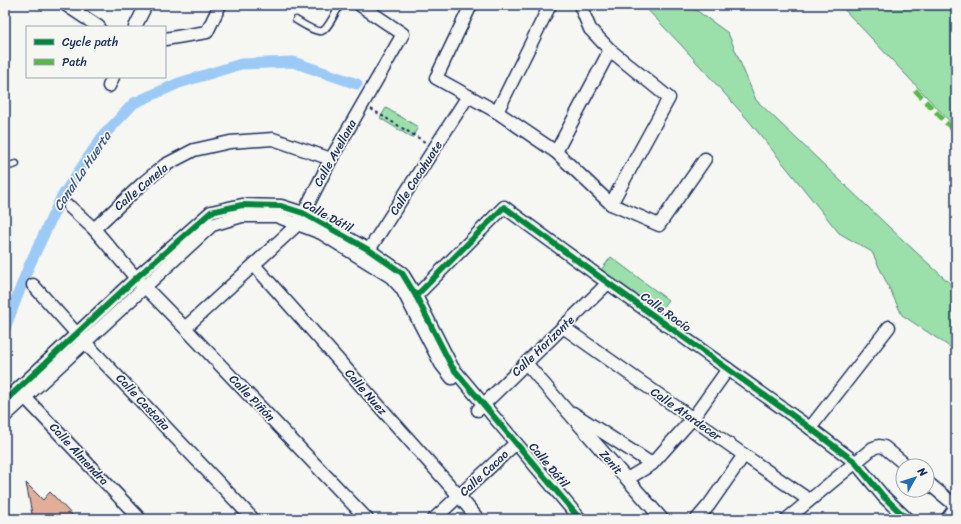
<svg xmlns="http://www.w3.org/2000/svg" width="961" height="524" font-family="Sriracha,sans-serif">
  <rect width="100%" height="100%" fill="#f6f6f2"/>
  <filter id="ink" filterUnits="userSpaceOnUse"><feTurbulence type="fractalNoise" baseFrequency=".025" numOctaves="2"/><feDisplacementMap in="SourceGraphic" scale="8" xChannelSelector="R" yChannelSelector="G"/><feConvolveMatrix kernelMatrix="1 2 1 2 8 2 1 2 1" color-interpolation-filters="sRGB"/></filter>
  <g filter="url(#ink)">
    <!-- green -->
    <g fill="#9bdfaa" stroke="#5b8784">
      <polygon points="643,5 689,5 728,33 756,100 889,227 956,289 956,351 902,315 872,252 839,233 749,121 682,46"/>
      <polygon points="840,5 956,5 956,128"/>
      <polygon points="386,108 418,127 412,138 380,118"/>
      <polygon points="611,257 668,300 658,313 601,270"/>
    </g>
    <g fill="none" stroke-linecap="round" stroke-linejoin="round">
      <!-- canal -->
      <polyline stroke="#9ccaf7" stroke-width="11" points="5,328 29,266 61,198 102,137 134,103 179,83 241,64 293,62 357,84"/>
    </g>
    <!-- building -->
    <polygon fill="#e3ae98" stroke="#1b2f5e" points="26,483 43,500 50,492 76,519 33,519"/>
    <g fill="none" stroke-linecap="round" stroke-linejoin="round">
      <!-- lane casing -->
      <g stroke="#1b2f5e" stroke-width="9">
        <g id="lane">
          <path d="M 296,20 C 301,23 316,33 322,31 C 328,29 336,11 340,5"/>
          <polyline points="5,167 16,164"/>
        </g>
      </g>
      <!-- street casing -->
      <g stroke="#1b2f5e" stroke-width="15">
        <g id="street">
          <polyline points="66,5 99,27"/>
          <polyline points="471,5 436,78 497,112 556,152 611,204 659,225 705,159"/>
          <polyline points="580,5 590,29 610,50 669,98 611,204"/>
          <polyline points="135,27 146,5"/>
          <polyline points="165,39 207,32 220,5"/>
          <polyline points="109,86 113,77"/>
          <polyline points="497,112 550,5"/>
          <polyline points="556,152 610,50"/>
          <polyline points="70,207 94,229 136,278 185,328 367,519"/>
          <polyline points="94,229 143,183 165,165 194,150 230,142 273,139 331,159"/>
          <polyline points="365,256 468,96"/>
          <polyline points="254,265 459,496 478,519"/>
          <polyline points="33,285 77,334 253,519"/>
          <polyline points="416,296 504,207 608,283 810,428 855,462 883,496 907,519"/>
          <polyline points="563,327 744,455 809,500"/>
          <polyline points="185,328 298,224 331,159 403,34 360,5"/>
          <polyline points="526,363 561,404 662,519"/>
          <polyline points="20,392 140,519"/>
          <polyline points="5,401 136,278 211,212 242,205 281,206 303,213 369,250 402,273 416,296 452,367 580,519"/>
          <polyline points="478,410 608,283"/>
          <polyline points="573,413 652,464"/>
          <polyline points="5,416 212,225 242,216 276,216 321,233 391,277 402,289 441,364 452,378"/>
          <polyline points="810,428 889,327"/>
          <polyline points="627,479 652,464 693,418 728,369"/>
          <polyline points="927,482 956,506"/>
          <polyline points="434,519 516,443"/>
          <polyline points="697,519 709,505 744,455"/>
          <polyline points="787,519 873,448 879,446 884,447 907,466"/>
          <polyline points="947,519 956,507"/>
        </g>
      </g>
      <!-- path -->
      <polyline stroke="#1b2f5e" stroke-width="2" stroke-dasharray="3 3" stroke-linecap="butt" points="371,109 425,142"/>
      <!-- lane -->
      <use href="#lane" stroke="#f6f6f2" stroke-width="6"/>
      <!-- street -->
      <use href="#street" stroke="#f6f6f2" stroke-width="12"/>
      <!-- quiet -->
      <polyline stroke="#58b947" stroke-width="5" stroke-dasharray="10 5" stroke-linecap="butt" points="915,90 956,133"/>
      <!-- cycleway casing -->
      <g stroke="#f6f6f2" stroke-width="8">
        <g id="cycleway">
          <polyline points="416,296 504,207 608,283 810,428 855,462 883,496 907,519"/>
          <polyline points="5,401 136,278 211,212 242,205 281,206 303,213 369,250 402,273 416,296 452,367 580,519"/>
        </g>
      </g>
      <!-- cycleway -->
      <use href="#cycleway" stroke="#00873e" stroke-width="6"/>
    </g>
  </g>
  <g text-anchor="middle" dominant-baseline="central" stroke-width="3.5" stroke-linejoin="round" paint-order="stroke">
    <!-- street labels -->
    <g font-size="12" fill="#1b2f5e" stroke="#f6f6f2">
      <text transform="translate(335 153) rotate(-61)">Calle Avellana</text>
      <text transform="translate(416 178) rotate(-57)">Calle Cacahuate</text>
      <text transform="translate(141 187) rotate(-40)">Calle Canela</text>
      <text transform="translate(328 216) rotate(28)">Calle Dátil</text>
      <text transform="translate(666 312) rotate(36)">Calle Rocío</text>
      <text transform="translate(543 346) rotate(-44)">Calle Horizonte</text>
      <text transform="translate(366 392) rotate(49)">Calle Nuez</text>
      <text transform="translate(252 398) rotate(46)">Calle Piñón</text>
      <text transform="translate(143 402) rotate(47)">Calle Castaña</text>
      <text transform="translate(686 414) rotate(35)">Calle Atardecer</text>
      <text transform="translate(79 454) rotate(47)">Calle Almendra</text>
      <text transform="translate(611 462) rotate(49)">Zenit</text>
      <text transform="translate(549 465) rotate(50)">Calle Dátil</text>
      <text transform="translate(484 473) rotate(-43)">Calle Cacao</text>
    </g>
    <!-- water labels -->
    <g font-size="13" font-style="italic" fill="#3b5684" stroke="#f6f6f2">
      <text transform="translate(82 171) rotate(-56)">Canal La Huerta</text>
    </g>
  </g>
  <!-- margin -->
  <rect width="961" height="524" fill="none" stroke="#f6f6f2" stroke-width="20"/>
  <rect x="10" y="10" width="941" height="504" fill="none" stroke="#1b2f5e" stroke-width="1.5" filter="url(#ink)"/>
  <!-- legend -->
  <rect x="26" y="26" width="140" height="52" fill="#f6f6f2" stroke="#9ea6b7"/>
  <rect x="34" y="39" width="20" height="6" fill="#00873e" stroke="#9ea6b7"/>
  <text x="62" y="46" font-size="12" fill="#1b2f5e">Cycle path</text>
  <rect x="34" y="59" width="20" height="6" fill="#58b947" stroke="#9ea6b7"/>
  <text x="62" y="66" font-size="12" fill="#1b2f5e">Path</text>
  <!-- north arrow -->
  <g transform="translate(915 478) rotate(51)"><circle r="19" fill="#f6f6f2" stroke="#9ea6b7"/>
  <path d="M0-3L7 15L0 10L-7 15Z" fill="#1f6fb2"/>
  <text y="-6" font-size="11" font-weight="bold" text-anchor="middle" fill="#1b2f5e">N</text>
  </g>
</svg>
